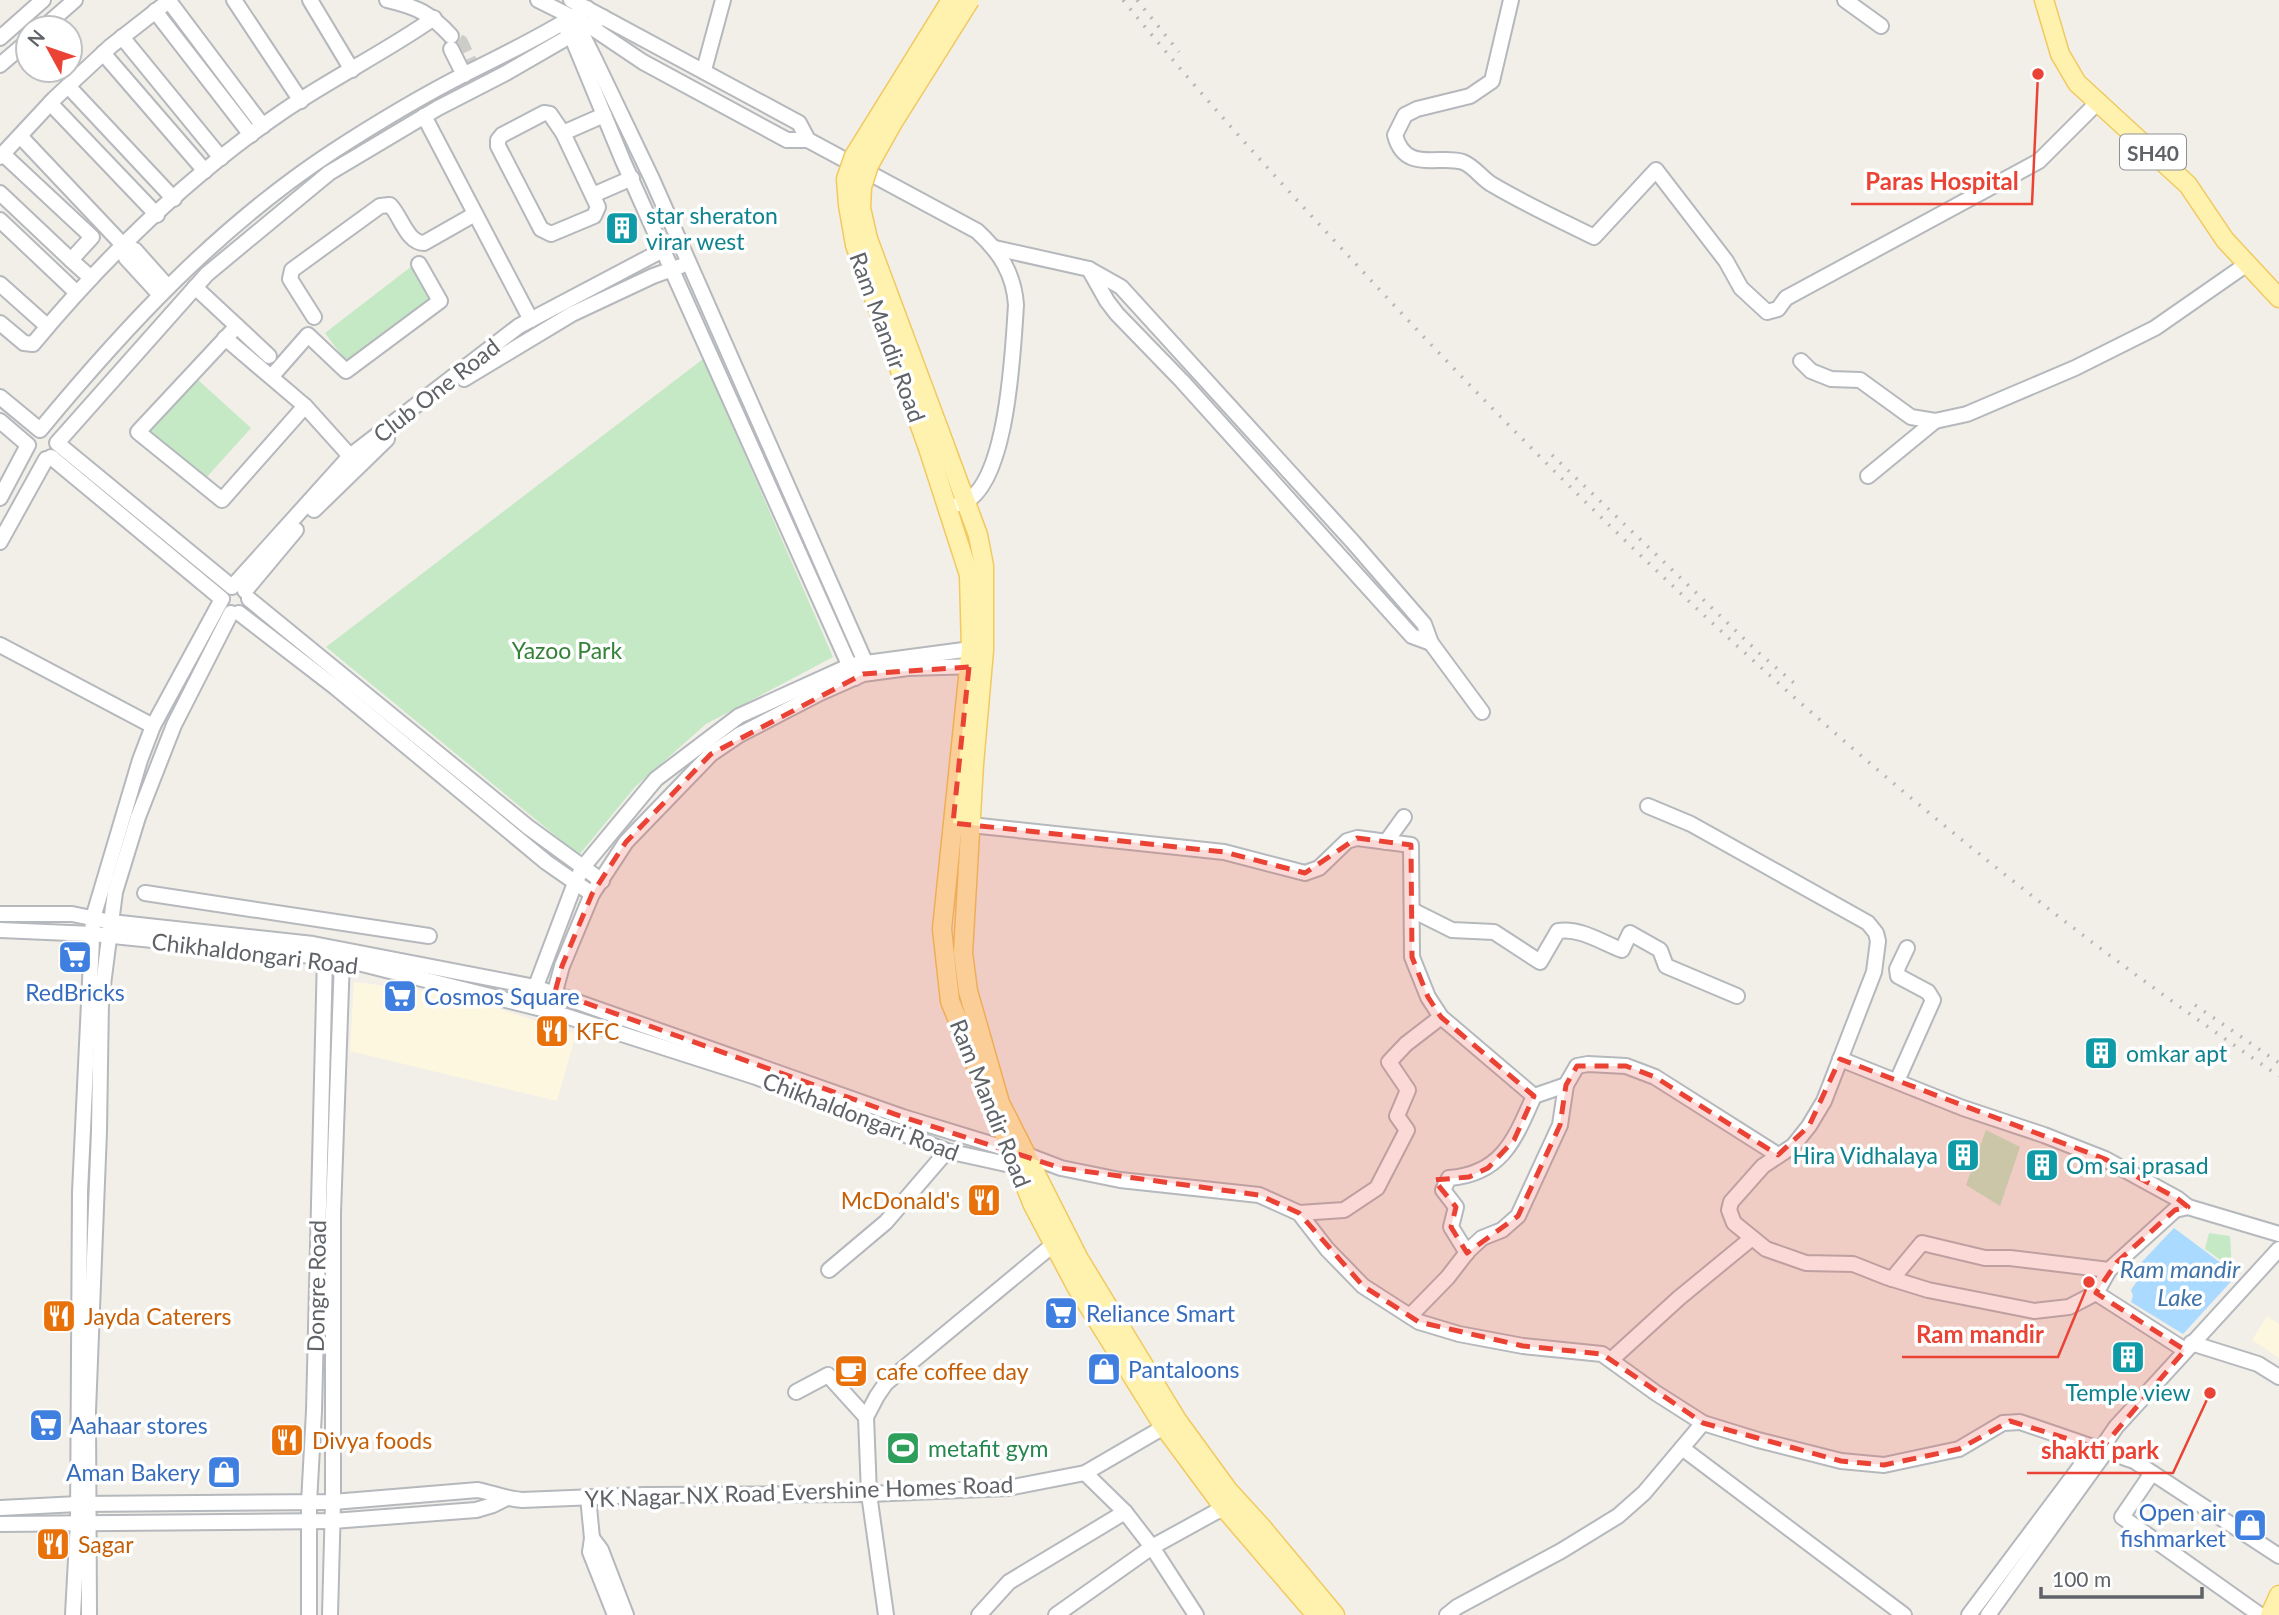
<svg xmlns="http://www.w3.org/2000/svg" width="2279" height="1615" font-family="Lato,sans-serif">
  <rect width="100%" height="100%" fill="#f1efe8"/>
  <!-- commercial -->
  <g fill="#fef7e0">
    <polygon points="354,982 418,990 493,1007 576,1034 557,1101 350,1051"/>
    <polygon points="2267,1316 2279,1324 2279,1358 2252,1340"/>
  </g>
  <!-- green -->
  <g fill="#c5e8c5">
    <polygon points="412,266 434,301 348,364 325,333"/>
    <polygon points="703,359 833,657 706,724 635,787 579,855 326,647"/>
    <polygon points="197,379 251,428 205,479 149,431"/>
    <polygon points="1986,1130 2020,1147 2000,1206 1966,1185"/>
    <polygon points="2209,1233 2230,1236 2232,1268 2205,1249"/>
  </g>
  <!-- water -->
  <polygon fill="#aadaff" points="2174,1228 2237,1275 2183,1334 2131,1302 2133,1296 2131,1290 2142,1274 2136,1268"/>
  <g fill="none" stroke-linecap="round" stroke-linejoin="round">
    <!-- minor-tunnel -->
    <polyline stroke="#ccccc8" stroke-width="14" stroke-dasharray="14 7" stroke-linecap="butt" points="451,48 451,36 461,42 474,70"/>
    <!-- minor casing -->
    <g stroke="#b5b8bc" stroke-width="18">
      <g id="minor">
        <polyline points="234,0 301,101"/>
        <polyline points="310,0 352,70"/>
        <path d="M 387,0 C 417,7 430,13 451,36"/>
        <polyline points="538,0 588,25 643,62 787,140 808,140"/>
        <path d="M 571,0 L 799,123 L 808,140 L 977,231 C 1000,252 1014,274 1016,305 C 1013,348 1008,493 959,504"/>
        <path d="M 1511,0 L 1492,81 L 1470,96 L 1417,109 L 1405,115 L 1395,135 C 1405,174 1440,154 1463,162 C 1474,166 1483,180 1493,185 C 1525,204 1560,220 1594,237 L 1656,170 L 1726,261 L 1741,288 L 1767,312 L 1778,309 L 1786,298 L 2039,161 L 2099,101"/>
        <polyline points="1845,0 1881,26"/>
        <polyline points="169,1 263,126"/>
        <polyline points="155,11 251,135"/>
        <polyline points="603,17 506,73 438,108 329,173 207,274 57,443 232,587 350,456 519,326 678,242"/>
        <polyline points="575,25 580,30 595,60 652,179 870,673"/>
        <polyline points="565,27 571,35 623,161 855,678"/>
        <polyline points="43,28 75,0"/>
        <polyline points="122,37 221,158"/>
        <polyline points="0,38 43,0"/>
        <polyline points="451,49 464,75"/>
        <polyline points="103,53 205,171"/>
        <polyline points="0,65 28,41"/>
        <polyline points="704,70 723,0"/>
        <polyline points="68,86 174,199"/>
        <polyline points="50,103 157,215"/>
        <polygon points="544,113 550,114 563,133 598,207 594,216 551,234 541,229 498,146 498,140 502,135"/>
        <polyline points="424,116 531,320"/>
        <polyline points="563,133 604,115"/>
        <polyline points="20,136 123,245"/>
        <polyline points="3,154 92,237 71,260 91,278"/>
        <polyline points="0,157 54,99 111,46 170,0"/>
        <polyline points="0,193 71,260"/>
        <polyline points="593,195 632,178"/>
        <polyline points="0,220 77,293"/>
        <polyline points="995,248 1089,269 1121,287 1353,542 1424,624 1431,643 1482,712"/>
        <polyline points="1089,269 1107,301 1117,314 1182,381 1412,636 1431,643"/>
        <polyline points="0,284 47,326"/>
        <polyline points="195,287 269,356"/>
        <polyline points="160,295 126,258 123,245 135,250 168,287"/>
        <path d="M 314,317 L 290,279 L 292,270 L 380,206 L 390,205 C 401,216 407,243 424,243 L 475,214"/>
        <path d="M 0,323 L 24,343 L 33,344 C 106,256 191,174 285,110 C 334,77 387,51 434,18"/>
        <polyline points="237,326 138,432 222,500 305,406"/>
        <polyline points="225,338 305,406 350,456"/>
        <polyline points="1801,361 1811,371 1831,379 1860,380 1911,417 1935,421 1967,414 2075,368 2155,328 2247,264"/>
        <polyline points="272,376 308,335 346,371 440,301 419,264"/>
        <polyline points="464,379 572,314 653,276 681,266"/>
        <path d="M 0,397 L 40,430 C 126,326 218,227 332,152 C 375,124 420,97 465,74 C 506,54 548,33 587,8"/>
        <polyline points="0,421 28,445 0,498"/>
        <polyline points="51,457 222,599 153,726 140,760 93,918 80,1192 78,1522 73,1615"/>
        <polyline points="1868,476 1935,421"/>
        <polyline points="314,510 387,439"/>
        <polyline points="0,542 46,459"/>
        <polyline points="245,591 296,530"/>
        <polyline points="249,599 528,827 602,881"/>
        <polyline points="239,613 335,687 546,862 592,894"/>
        <polyline points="0,645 153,726"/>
        <polyline points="1648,806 1691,824 1861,919 1868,923 1876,933 1878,941 1874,972 1824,1101 1809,1126 1793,1146 1763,1166 1731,1202 1729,1210 1734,1223 1766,1249 1806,1263 1853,1264 1886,1277 1928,1290 2034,1311 2069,1307 2096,1293 2109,1270 2175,1210 2188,1207 2279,1234"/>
        <polyline points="961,824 1224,852 1305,873 1319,868 1347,841 1357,838 1411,845 1412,957 1428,997 1441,1017 1534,1096 1566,1085"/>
        <polyline points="1386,842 1404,817"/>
        <polyline points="145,893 429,936"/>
        <path d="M 1412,910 L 1452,930 L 1494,932 L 1540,962 L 1558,931 C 1579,927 1603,943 1622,950 L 1630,933 L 1660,950 L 1666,966 L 1737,996"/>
        <polyline points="0,914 72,914 111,922 313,944 535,987 903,1117 1027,1155 1061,1168 1120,1180 1259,1195 1299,1213 1327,1249 1363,1286 1419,1322 1459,1334 1523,1346 1602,1354 1656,1393 1703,1423 1758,1440 1841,1461 1884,1465 1959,1449 2003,1423 2020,1422 2134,1461 2279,1556"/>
        <polyline points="0,930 93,934 342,959 550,1011 756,1077 947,1151 1025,1168"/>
        <polyline points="533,994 575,883 583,867 656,779 739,716 851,665 971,649 981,650"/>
        <polyline points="553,999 562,966 592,894 626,842 711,754 739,735 820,693 863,674 908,668 979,666"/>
        <polyline points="1840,1059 1963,1108 2044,1135 2105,1159 2178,1199 2188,1207"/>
        <polyline points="1897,1081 1933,1000 1928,992 1898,976 1897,969 1907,948"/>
        <polyline points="1299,1213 1344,1210 1377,1188 1407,1130 1397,1116 1408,1090 1389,1062 1406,1044 1441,1017"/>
        <path d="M 1467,1253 L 1451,1227 L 1456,1207 L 1443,1190 L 1449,1178 C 1502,1174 1515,1139 1534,1096"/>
        <polyline points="829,1270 886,1222 947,1151"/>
        <polyline points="1892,1279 1922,1243 1985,1258 2010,1258 2109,1270"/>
        <polyline points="2096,1293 2185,1350"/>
        <polyline points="1410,1316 1448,1277 1468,1251 1482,1238 1502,1230 1518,1216 1560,1125 1566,1085 1577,1066 1588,1064 1626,1066 1655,1077 1778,1155"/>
        <polyline points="2191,1343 2258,1364 2279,1377"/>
        <polyline points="1611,1360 1679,1298 1752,1238"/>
        <polyline points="796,1392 828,1375 866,1417"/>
        <polyline points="1682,1448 1904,1615"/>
        <polyline points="2101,1449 2116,1427 2279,1249"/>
        <polyline points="1085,1473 1125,1512 1152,1547 1196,1615"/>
        <polyline points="2152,1473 2122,1517 2260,1615"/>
        <polyline points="588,1497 592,1538 590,1552 615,1615"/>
        <path d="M 0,1508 L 78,1504 L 333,1502 L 478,1490 C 493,1493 506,1499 522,1500 L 645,1495 L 869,1494 L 1008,1488 L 1085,1473 L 1164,1427"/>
        <polyline points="0,1524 333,1521 476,1510 493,1505 505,1499"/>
        <polyline points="592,1538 601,1550 626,1615"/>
        <polyline points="89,1615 88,1411 99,1131 101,1000 115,892 138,817 174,725 231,613"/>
        <polyline points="309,1615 309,1503 314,1411 325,956"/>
        <polyline points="330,1615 333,1502 333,1213 342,959"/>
        <polyline points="886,1615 869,1494 866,1417 877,1396 886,1383 1054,1244"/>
        <polyline points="979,1615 1009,1582 1125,1512"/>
        <polyline points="1056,1615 1152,1547 1232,1503"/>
        <polyline points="1447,1615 1457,1607 1561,1551 1618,1516 1644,1493 1703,1423"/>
        <polyline points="1969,1615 2095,1447"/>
        <polyline points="1988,1615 2107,1450"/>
      </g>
    </g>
    <!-- major casing -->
    <g stroke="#f2c960" stroke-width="21">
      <g id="major">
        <polyline points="2044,0 2060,54 2077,83 2188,185 2225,240 2279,298"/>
        <polyline points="944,443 978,535 984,566 984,650 974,764 963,953 968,991 1000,1103 1079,1259 1177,1420 1228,1490 1260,1525 1335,1615"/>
        <polyline points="928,448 969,575 971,649 942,929 950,1001 985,1088"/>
        <polyline points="1001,1126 1033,1205 1077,1288 1164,1427 1224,1508 1316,1615"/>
        <polyline points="2270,1615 2279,1595"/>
      </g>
    </g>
    <!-- minor -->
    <use href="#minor" stroke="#fff" stroke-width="14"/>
    <!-- major -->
    <use href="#major" stroke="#fff2af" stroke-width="18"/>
    <!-- rail -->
    <g stroke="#b6b7b8" stroke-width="3.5" stroke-dasharray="2 9" stroke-linecap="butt">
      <path d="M 1123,0 C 1197,91 1275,177 1355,263 C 1632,565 1939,846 2279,1076"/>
      <polyline points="1137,0 1179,52"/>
      <polyline points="1552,455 1759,653 1794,683"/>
      <polyline points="2195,1005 2279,1063"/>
    </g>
    <!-- major-bridge casing -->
    <g stroke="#f2c960" stroke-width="21" stroke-linecap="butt">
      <g id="major-bridge">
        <polyline points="944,443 868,239 861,208 862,187 869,165 892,124 970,0"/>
        <polyline points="928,448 855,245 848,205 846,179 854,156 951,0"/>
      </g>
    </g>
    <!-- major-bridge -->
    <use href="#major-bridge" stroke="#fff2af" stroke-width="18"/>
  </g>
  <!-- marked area -->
  <path fill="#ea4335" fill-opacity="0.2" stroke="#ea4335" stroke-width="5" stroke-dasharray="14 9" stroke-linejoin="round" d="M 969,667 L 953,823 L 1224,852 L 1305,873 L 1357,838 L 1411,845 L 1412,957 L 1428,997 L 1441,1017 L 1534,1096 L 1514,1140 L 1488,1168 L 1469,1177 L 1434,1180 L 1456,1207 L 1451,1227 L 1467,1253 L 1518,1216 L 1560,1125 L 1566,1085 L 1577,1066 L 1626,1066 L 1655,1077 L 1778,1155 L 1809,1126 L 1840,1059 L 2105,1159 L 2178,1199 L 2188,1207 L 2175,1210 L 2117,1262 L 2096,1293 L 2185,1350 L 2101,1449 L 2010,1421 L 1959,1449 L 1884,1465 L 1841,1461 L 1703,1423 L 1602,1354 L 1523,1346 L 1419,1322 L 1363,1286 L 1299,1213 L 1259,1195 L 1061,1168 L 903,1117 L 555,992 L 562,966 L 592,894 L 626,842 L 711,754 L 863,674 Z"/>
  <!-- icons -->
  <defs>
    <g id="building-square" transform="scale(1.75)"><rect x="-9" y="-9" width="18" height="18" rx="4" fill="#0f9aa8" stroke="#fff"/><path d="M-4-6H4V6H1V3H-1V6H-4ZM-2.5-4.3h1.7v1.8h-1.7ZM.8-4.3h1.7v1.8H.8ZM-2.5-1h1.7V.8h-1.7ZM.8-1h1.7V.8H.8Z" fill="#fff"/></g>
    <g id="supermarket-square" transform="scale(1.75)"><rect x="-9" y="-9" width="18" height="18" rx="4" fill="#3f7fe0" stroke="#fff"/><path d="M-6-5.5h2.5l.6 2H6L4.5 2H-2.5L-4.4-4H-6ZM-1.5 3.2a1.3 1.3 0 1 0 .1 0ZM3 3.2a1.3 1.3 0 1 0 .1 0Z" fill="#fff"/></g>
    <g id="restaurant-square" transform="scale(1.75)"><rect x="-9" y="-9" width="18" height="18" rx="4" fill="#e8710a" stroke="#fff"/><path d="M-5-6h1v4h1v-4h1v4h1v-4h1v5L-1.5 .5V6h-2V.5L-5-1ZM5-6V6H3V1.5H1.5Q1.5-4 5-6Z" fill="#fff"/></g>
    <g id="shop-square" transform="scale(1.75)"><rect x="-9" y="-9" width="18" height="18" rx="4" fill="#3f7fe0" stroke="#fff"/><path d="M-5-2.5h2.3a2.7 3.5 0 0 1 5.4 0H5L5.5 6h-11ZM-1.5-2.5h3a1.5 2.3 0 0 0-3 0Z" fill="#fff"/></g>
    <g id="cafe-square" transform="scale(1.75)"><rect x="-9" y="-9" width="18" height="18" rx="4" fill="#e8710a" stroke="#fff"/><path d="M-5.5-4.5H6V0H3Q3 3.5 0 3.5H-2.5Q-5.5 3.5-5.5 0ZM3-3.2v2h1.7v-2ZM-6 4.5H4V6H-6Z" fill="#fff"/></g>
    <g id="stadium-square" transform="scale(1.75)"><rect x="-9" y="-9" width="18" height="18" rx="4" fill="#2e9e5b" stroke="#fff"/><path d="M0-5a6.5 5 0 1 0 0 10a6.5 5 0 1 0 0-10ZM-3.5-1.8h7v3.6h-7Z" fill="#fff"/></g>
  </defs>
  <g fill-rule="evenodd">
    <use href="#building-square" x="622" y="228"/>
    <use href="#supermarket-square" x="75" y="957"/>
    <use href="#supermarket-square" x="400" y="996"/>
    <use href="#restaurant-square" x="552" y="1031"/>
    <use href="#building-square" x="2101" y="1053"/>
    <use href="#building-square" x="1963" y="1155"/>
    <use href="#building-square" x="2042" y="1165"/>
    <use href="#restaurant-square" x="984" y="1200"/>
    <use href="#supermarket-square" x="1061" y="1313"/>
    <use href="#restaurant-square" x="59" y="1316"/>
    <use href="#building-square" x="2128" y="1357"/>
    <use href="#shop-square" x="1104" y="1369"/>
    <use href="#cafe-square" x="851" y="1371"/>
    <use href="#supermarket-square" x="46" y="1425"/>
    <use href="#restaurant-square" x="287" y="1440"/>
    <use href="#stadium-square" x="903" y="1448"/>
    <use href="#shop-square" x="224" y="1472"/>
    <use href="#shop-square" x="2250" y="1525"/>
    <use href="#restaurant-square" x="53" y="1544"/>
  </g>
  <g text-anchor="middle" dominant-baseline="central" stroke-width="7" stroke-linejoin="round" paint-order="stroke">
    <!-- shield labels -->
    <rect fill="#fff" stroke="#8f9295" stroke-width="2" x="2120" y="134.5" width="66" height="35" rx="5"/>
    <g font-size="21" font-weight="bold" fill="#5f6368">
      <text x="2153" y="152">SH40</text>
    </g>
    <!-- culture labels -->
    <g font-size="23" fill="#0d838f" stroke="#fff" text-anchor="start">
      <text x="646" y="215">star sheraton<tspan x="646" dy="26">virar west</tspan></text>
      <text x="2126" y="1053">omkar apt</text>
      <text x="1938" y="1155" text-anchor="end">Hira Vidhalaya</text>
      <text x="2066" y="1165">Om sai prasad</text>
      <text x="2128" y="1392" text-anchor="middle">Temple view</text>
    </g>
    <!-- street labels -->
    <g font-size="23" fill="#5f6368" stroke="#fff">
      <text transform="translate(888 337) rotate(70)">Ram Mandir Road</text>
      <text transform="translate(436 390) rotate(-38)">Club One Road</text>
      <text transform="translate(255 953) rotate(7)">Chikhaldongari Road</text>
      <text transform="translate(991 1103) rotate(68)">Ram Mandir Road</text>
      <text transform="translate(861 1116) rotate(21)">Chikhaldongari Road</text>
      <text transform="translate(316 1286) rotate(-89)">Dongre Road</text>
      <text transform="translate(799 1491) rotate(-2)">YK Nagar NX Road Evershine Homes Road</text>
    </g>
    <!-- park labels -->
    <g font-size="23" fill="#348238" stroke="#fff">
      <text x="567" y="650">Yazoo Park</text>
    </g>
    <!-- shop labels -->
    <g font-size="23" fill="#366cbe" stroke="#fff" text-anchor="start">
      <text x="75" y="992" text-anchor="middle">RedBricks</text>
      <text x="424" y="996">Cosmos Square</text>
      <text x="1086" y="1313">Reliance Smart</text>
      <text x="1128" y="1369">Pantaloons</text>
      <text x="70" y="1425">Aahaar stores</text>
      <text x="200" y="1472" text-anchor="end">Aman Bakery</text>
      <text x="2226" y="1512" text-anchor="end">Open air<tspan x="2226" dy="26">fishmarket</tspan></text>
    </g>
    <!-- food labels -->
    <g font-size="23" fill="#c56008" stroke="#fff" text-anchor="start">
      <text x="576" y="1031">KFC</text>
      <text x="960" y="1200" text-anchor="end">McDonald's</text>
      <text x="84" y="1316">Jayda Caterers</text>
      <text x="876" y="1371">cafe coffee day</text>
      <text x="312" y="1440">Divya foods</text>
      <text x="78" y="1544">Sagar</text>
    </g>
    <!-- leisure labels -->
    <g font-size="23" fill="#27864d" stroke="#fff" text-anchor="start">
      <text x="928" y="1448">metafit gym</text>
    </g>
    <!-- water labels -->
    <g font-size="24" font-style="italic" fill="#4174aa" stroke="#fff">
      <text x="2180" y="1268">Ram mandir<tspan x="2180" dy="28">Lake</tspan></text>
    </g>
  </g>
  <!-- callouts -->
  <path fill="none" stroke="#ea4335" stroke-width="2.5" d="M2038 74L2032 204H1851M2089 1282L2058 1357H1902M2210 1393L2173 1473H2027"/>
  <g fill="#ea4335" stroke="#fff" stroke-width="2.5">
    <circle cx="2038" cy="74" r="7"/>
    <circle cx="2089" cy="1282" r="7"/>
    <circle cx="2210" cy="1393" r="7"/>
  </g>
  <g font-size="24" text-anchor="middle" font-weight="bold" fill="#ea4335" stroke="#fff" stroke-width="7" stroke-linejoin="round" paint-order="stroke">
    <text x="1942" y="190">Paras Hospital</text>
    <text x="1980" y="1343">Ram mandir</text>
    <text x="2100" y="1459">shakti park</text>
  </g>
  <!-- north arrow -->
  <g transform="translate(49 49) rotate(310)"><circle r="33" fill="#ffffff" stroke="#bfc1c3" stroke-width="2"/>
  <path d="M0-5L12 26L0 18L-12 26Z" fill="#ea4335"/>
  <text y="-10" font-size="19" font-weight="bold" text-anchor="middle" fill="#5f6368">N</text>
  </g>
  <!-- scale -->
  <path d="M2041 1587v10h161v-10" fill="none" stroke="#5f6368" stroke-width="3.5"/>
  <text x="2052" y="1587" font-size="21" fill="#5f6368" stroke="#ffffff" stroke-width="5" paint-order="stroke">100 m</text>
</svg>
